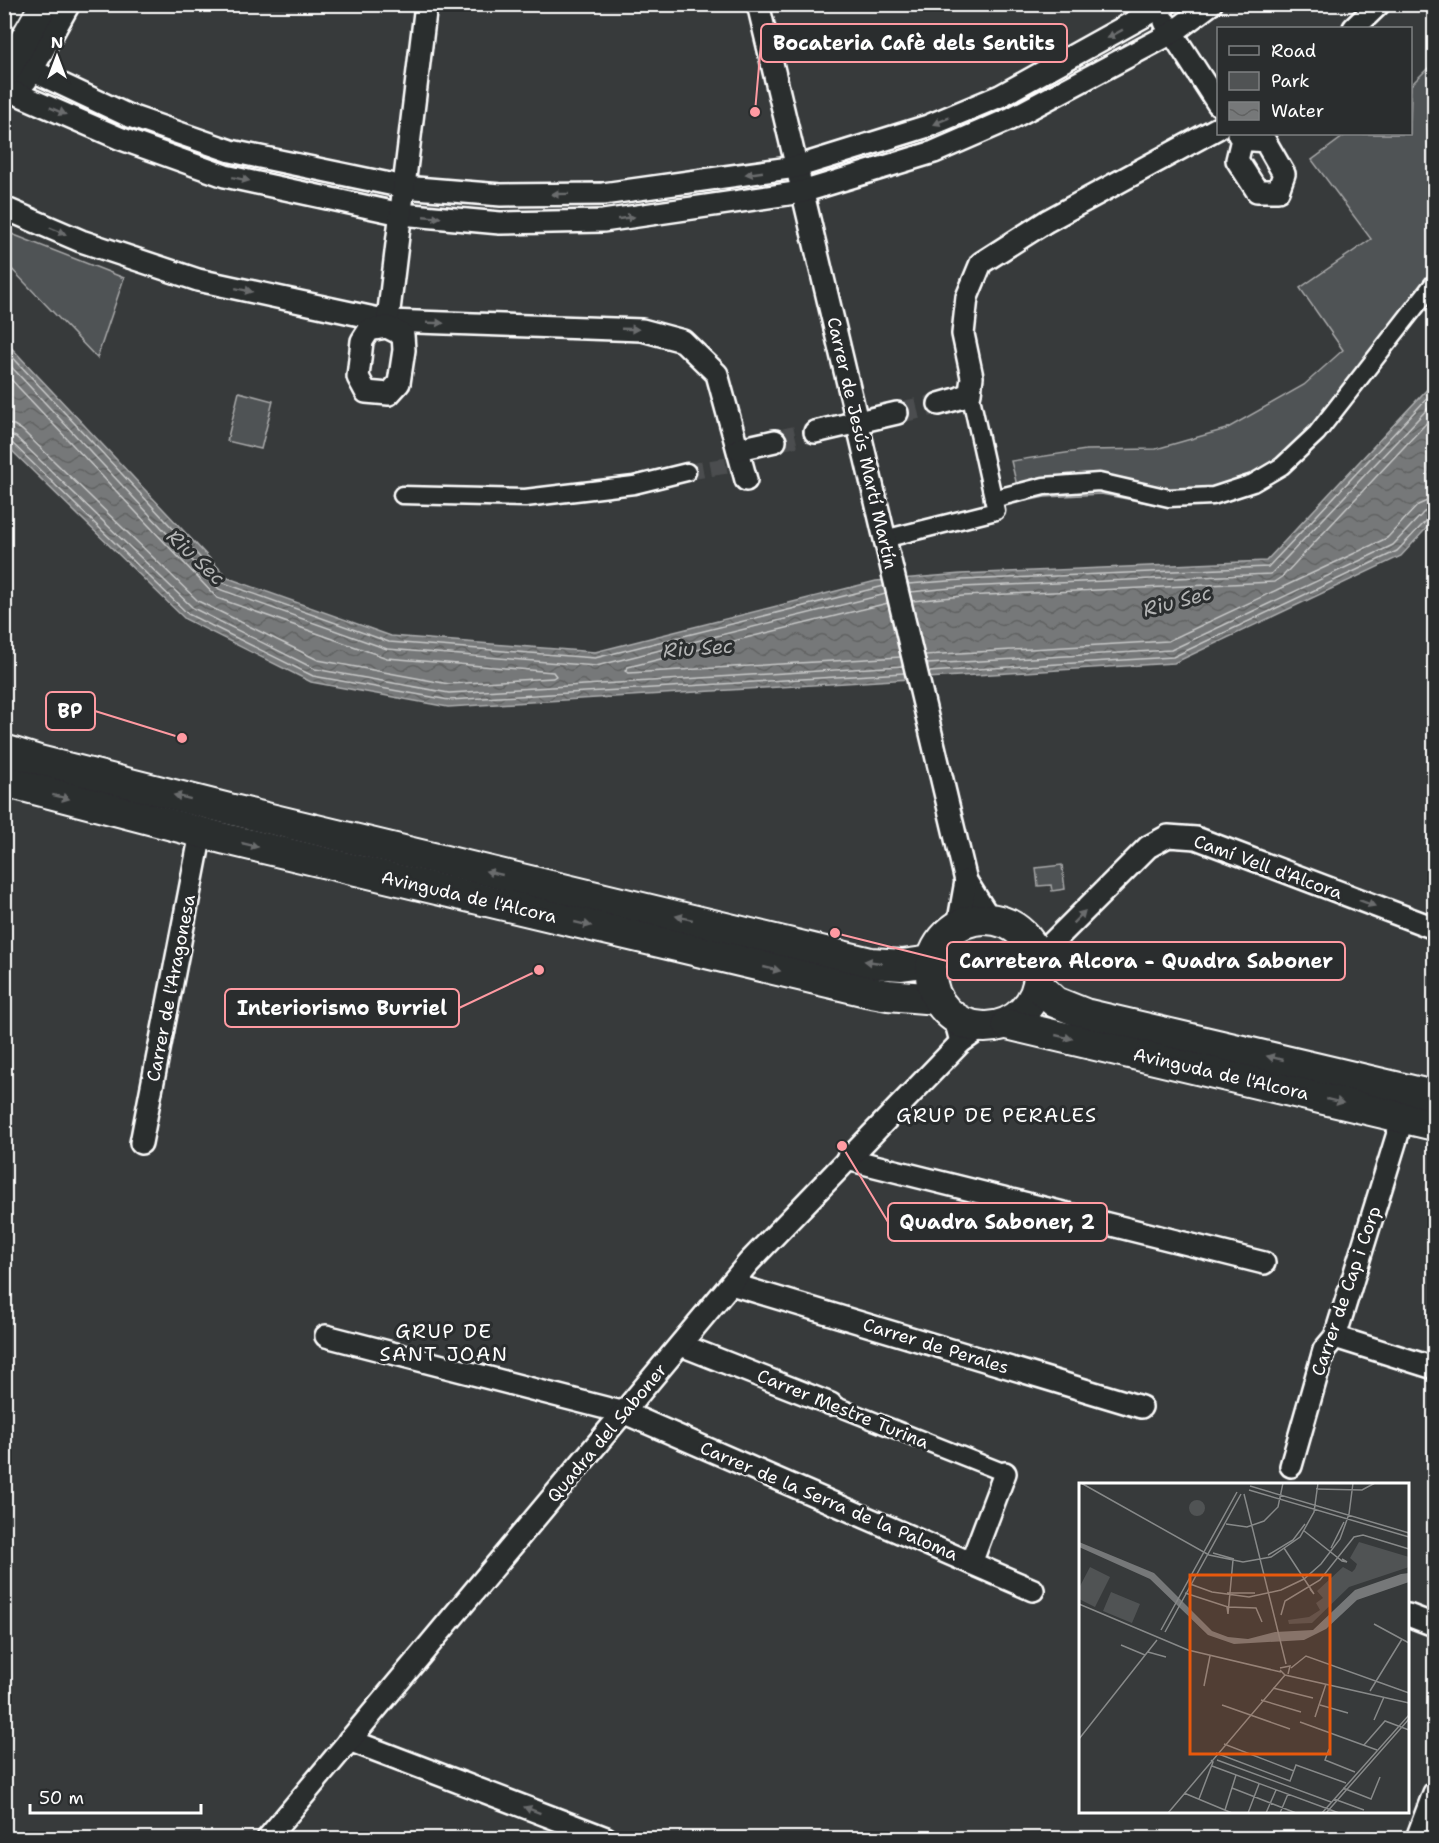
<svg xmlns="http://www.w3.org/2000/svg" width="1439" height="1843" font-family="'Shantell Sans',sans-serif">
  <defs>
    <pattern id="water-waves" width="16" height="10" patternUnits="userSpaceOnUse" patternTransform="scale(1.5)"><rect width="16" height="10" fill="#767879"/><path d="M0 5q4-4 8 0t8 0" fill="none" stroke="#616262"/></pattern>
  </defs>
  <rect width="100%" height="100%" fill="#373a3b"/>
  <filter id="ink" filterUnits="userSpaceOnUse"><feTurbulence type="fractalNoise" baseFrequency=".0167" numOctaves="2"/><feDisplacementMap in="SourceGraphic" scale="12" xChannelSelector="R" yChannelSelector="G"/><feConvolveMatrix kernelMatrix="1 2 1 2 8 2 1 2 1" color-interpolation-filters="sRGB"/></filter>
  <g filter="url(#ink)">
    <!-- green -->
    <g fill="#505354" stroke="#a8a9aa" stroke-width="1.5">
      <polygon points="1434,62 1434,299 1325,436 1289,471 1256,492 1213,504 1169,507 1101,494 1045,497 1021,502 1011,461 1086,450 1156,449 1226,429 1304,385 1343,350 1300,288 1371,239 1312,160 1347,134 1410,134 1411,85"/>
      <polygon points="4,231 124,278 97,358 5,262"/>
      <polygon points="239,392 273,401 261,449 227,441"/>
      <polygon points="1062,865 1065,889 1052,891 1051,885 1038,886 1036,868"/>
    </g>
    <!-- water -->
    <polygon fill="url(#water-waves)" stroke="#adaeaf" stroke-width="1.5" points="4,340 228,578 391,636 595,652 876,581 961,574 1266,561 1434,382 1434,520 1401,556 1174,663 448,707 311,682 185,619 5,444"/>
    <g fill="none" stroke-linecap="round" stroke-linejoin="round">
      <!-- shore -->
      <g stroke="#c8c9c9" stroke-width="1.5">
        <polyline points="4,348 224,583 389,642 595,658 884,586"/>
        <polyline points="4,359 219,589 387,649 596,666 886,594"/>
        <polyline points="4,372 217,598 387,658 553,672 556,676 553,678 449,684 318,660 198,601 22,430 14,425 4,424"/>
        <polyline points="4,433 16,437 193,608 315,669 449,693 903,666"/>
        <polyline points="4,440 11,442 188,614 313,676 449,700 904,673"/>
        <polyline points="908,584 962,580 1268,567 1434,391"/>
        <polyline points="910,592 962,587 1271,574 1434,402"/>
        <polyline points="912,601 963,596 1274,582 1283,576 1434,415"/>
        <polyline points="888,603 628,667 625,671 629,673 901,657"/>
        <polyline points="925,655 1168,641 1387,538 1418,505 1427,501 1434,500"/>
        <polyline points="927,664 1171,650 1393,545 1424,512 1434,509"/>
        <polyline points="929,672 1173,657 1397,551 1428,519 1434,517"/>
      </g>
      <!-- pedestrian-tunnel -->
      <polyline stroke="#4b4e4f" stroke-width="16" stroke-dasharray="16 8" stroke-linecap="butt" points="687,472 730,465"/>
      <!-- minor-tunnel -->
      <g stroke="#4b4e4f" stroke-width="21" stroke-dasharray="21 10" stroke-linecap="butt">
        <polyline points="897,413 939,404"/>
        <polyline points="775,441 815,432"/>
      </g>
      <!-- pedestrian casing -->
      <g stroke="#fff" stroke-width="21">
        <g id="pedestrian">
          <polyline points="402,495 525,498 634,485 687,472"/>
          <polyline points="993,499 1044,486 1099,482 1169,498 1213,496 1253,483 1282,466 1317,433 1434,283"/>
          <polyline points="884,539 996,511 970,393"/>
          <polyline points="831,1404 1005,1473"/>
        </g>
      </g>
      <!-- minor casing -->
      <g stroke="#fff" stroke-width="26">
        <g id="minor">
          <polyline points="758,4 966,881 990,919"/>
          <polyline points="1165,22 1218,104"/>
          <polyline points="1354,28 1379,4"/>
          <polyline points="12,61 127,115 231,151 404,187 501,195 603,194 796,167 928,126 1000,96 1166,4"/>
          <polyline points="26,81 69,4"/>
          <polyline points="4,88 119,138 225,176 401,214 500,223 603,221 802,192 934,152 1010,119 1172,33 1211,4"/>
          <polyline points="1238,134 1242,139 1237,160 1257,191 1278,191 1284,174 1265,141 1242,139"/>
          <polyline points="4,208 81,241 198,280 388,321 642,330 683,341 717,374 746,480"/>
          <polyline points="387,327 426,4"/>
          <polygon points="387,327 403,335 404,350 399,383 389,394 366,392 358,377 362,341 369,330"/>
          <polyline points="939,404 960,398 970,393 972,377 963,334 967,297 981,263 1047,221 1218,128"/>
          <polyline points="815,432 897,413"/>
          <polyline points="739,449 775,441"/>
          <polyline points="958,926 966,881"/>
          <polyline points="1037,958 1148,847 1168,836 1196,838 1434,928"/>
          <polyline points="955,1019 961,1042"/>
          <polyline points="141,1143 201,833"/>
          <polyline points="847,1159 1264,1263"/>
          <polyline points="731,1284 1141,1407"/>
          <polyline points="326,1336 625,1413 1033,1590"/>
          <polyline points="1335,1337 1434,1368"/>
          <polyline points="681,1345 831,1404"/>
          <polyline points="1291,1466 1324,1350 1335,1337 1403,1117"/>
          <polyline points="971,1563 1005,1473"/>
          <polyline points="1408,1615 1434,1625"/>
          <polyline points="349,1740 606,1838"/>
          <polyline points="268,1838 749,1262 961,1042 981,1028"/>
          <polyline points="1417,1838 1434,1793"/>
        </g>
      </g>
      <!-- tertiary casing -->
      <g stroke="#fff" stroke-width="32">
        <g id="tertiary">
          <polyline points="4,16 11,4"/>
          <polyline points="4,75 44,4"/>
        </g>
      </g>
      <!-- secondary casing -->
      <g stroke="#fff" stroke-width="34">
        <g id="secondary">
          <polyline points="4,750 39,761 233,810 871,963 902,965 931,961"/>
          <polyline points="4,781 226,839 866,991 888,995 937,999"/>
          <circle cx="985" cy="973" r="54"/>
          <polyline points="1038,986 1055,1002 1085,1014 1434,1096"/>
          <polyline points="1007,1024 1434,1125"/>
        </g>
      </g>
      <!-- pedestrian -->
      <use href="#pedestrian" stroke="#2a2d2e" stroke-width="16"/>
      <!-- minor -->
      <use href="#minor" stroke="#2a2d2e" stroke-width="21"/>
      <!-- tertiary -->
      <use href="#tertiary" stroke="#2a2d2e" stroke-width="27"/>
      <!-- secondary -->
      <use href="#secondary" stroke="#2a2d2e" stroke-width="30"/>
    </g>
    <!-- one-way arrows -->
    <defs><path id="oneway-solid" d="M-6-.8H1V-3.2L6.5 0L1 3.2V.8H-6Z" transform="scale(1.5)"/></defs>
    <g fill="#6a6c6d">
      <use href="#oneway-solid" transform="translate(1115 34) rotate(151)"/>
      <use href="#oneway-solid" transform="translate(58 111) rotate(24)"/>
      <use href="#oneway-solid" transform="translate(941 121) rotate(158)"/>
      <use href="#oneway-solid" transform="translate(754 173) rotate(172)"/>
      <use href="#oneway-solid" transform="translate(241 179) rotate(12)"/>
      <use href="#oneway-solid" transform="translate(560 194) rotate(179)"/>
      <use href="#oneway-solid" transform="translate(432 217) rotate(5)"/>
      <use href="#oneway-solid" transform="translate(626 218) rotate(-8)"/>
      <use href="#oneway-solid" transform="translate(58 231) rotate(23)"/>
      <use href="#oneway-solid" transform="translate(244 290) rotate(12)"/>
      <use href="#oneway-solid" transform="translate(435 323) rotate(2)"/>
      <use href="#oneway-solid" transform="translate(630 329) rotate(2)"/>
      <use href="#oneway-solid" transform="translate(61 797) rotate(14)"/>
      <use href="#oneway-solid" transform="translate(182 797) rotate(-166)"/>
      <use href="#oneway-solid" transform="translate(250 845) rotate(13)"/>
      <use href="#oneway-solid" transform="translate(494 873) rotate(-167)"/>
      <use href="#oneway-solid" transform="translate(1367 903) rotate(21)"/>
      <use href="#oneway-solid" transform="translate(1079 917) rotate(-45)"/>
      <use href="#oneway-solid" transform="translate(684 918) rotate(-167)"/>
      <use href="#oneway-solid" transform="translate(583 924) rotate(13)"/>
      <use href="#oneway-solid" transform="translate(873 962) rotate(-172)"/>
      <use href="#oneway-solid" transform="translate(772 969) rotate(13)"/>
      <use href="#oneway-solid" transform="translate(1064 1037) rotate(13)"/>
      <use href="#oneway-solid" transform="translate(1275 1058) rotate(-167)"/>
      <use href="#oneway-solid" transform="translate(1335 1101) rotate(13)"/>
      <use href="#oneway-solid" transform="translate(532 1810) rotate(-159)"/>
    </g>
  </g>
  <g text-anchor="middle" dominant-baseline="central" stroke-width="6" stroke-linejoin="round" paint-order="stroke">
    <!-- street labels -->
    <g font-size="18" fill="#fff" stroke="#2a2d2e">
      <text transform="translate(862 443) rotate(77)">Carrer de Jesús Martí Martín</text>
      <text transform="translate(1268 867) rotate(20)">Camí Vell d'Alcora</text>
      <text transform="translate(469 897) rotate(13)">Avinguda de l'Alcora</text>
      <text transform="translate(171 988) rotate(-79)">Carrer de l'Aragonesa</text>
      <text transform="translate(1221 1074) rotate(13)">Avinguda de l'Alcora</text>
      <text transform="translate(1346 1291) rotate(-71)">Carrer de Cap i Corp</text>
      <text transform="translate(936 1346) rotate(17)">Carrer de Perales</text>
      <text transform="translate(843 1409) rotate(22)">Carrer Mestre Turina</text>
      <text transform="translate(607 1433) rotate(-50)">Quadra del Saboner</text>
      <text transform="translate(829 1501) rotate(23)">Carrer de la Serra de la Paloma</text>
    </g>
    <!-- water labels -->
    <g font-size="20" font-style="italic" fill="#b4b5b5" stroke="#2a2d2e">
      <text transform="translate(196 557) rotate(43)">Riu Sec</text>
      <text transform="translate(1177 601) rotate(-15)">Riu Sec</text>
      <text transform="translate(698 648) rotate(-4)">Riu Sec</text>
    </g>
    <!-- neighbourhood labels -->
    <g font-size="20" letter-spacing="1.5" fill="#fff" stroke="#2a2d2e">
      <text x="997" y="1115">GRUP DE PERALES</text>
      <text x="444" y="1331">GRUP DE<tspan x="444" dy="23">SANT JOAN</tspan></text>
    </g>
  </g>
  <!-- overview -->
  <g transform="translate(1079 1483)">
    <rect width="330" height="330" fill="#373a3b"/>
    <path d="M110 25a8 8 0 1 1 16 0a8 8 0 1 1-16 0ZM 280,59 L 330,74 L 330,84 L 270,104 L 233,140 L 210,141 L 209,137 L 230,134 L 241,127 L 237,120 L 244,115 L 238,108 L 264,84 L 273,89 L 276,86 L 278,81 L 271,75 ZM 11,84 L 31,94 L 16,124 L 0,116 L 0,105 ZM 32,109 L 61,121 L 53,140 L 24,128 Z" fill="#505354"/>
    <path d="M 0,59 L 75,90 L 133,148 L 149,154 L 169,156 L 196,149 L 234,147 L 276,107 L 322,91 L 330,90 L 330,99 L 278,117 L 247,146 L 225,157 L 155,161 L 129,152 L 71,96 L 0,64 Z" fill="#767879"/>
    <path fill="none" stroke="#878989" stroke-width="1.5" d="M 2,0 L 130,72 L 164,79 L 192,74 L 221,54 L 235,29 L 239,0M 171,3 L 330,50M 237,6 L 283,7 L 296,0M 170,7 L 330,54M 165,11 L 207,181M 147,41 L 168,44 L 185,38 L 199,24 L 204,0M 224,47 L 263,78 L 268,79 L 263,76M 205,65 L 235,111 L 231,106M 252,65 L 265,39M 134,70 L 155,76M 189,72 L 214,57 L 226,41M 111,101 L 133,109 L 170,114 L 202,107 L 225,96 L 242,81 L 261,56 L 270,31 L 274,0M 106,110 L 149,124 L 177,125 L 183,139M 148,110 L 176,110M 0,121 L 109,167 L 202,189M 148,124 L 149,131 L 154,77M 202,132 L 206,118 L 241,97 L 275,54 L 284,52 L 330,66M 295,141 L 330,160M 82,147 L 158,9M 86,149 L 162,11M 42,162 L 66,172M 69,169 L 87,174M 201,185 L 211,183 L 209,191M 212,185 L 227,173 L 330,210M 201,187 L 206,192 L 330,220M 125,203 L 131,173M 194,205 L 234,215M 291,208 L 323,156M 182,217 L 222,229M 143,222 L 211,246M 241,222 L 269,230M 236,234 L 247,201M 295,237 L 305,214M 221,239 L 298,267M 0,256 L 78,157M 145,261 L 215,288M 285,262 L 306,238 L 330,247M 250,266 L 246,277 L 276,289M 137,270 L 211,298 L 217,282 L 267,300M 138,277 L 252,319M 133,283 L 260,330M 153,305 L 217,330M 264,305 L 292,316 L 301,294M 105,310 L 153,330M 120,316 L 134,279 L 132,277M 255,316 L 285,327M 146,327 L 157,292M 89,330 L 206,192M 169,330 L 180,301M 187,330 L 197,307M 201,330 L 209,311M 243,330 L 330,232M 247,330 L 330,236"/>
    <path fill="#e8590c" fill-opacity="0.15" stroke="#e8590c" stroke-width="3" d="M 111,92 L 251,92 L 251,271 L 111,271 Z"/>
    <rect width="330" height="330" fill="none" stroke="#fff" stroke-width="3"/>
  </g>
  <!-- callouts -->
  <path fill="none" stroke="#ff9aa2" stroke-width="2" d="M755 112L761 43M182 738L95 711M835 933L947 961M539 970L459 1008M842 1146L888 1222"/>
  <g fill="#ff9aa2" stroke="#2a2d2e" stroke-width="2">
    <circle cx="755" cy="112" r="6"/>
    <circle cx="182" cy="738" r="6"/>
    <circle cx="835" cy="933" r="6"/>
    <circle cx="539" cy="970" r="6"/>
    <circle cx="842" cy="1146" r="6"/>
  </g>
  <g fill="#2a2d2e" stroke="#ff9aa2" stroke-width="2">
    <rect x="761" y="24" width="306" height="38" rx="6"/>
    <rect x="46" y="692" width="49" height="38" rx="6"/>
    <rect x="947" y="942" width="398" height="38" rx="6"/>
    <rect x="225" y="989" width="234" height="38" rx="6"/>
    <rect x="888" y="1203" width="219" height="38" rx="6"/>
  </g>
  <g font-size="20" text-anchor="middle" font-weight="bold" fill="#fff">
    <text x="914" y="50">Bocateria Cafè dels Sentits</text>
    <text x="70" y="718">BP</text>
    <text x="1146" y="968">Carretera Alcora - Quadra Saboner</text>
    <text x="342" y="1015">Interiorismo Burriel</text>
    <text x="997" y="1229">Quadra Saboner, 2</text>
  </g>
  <!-- margin -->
  <rect width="1439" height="1843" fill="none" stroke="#2a2d2e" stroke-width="24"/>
  <rect x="12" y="12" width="1415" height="1819" fill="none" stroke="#fff" stroke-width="2" filter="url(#ink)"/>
  <!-- legend -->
  <rect x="1217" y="27" width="195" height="108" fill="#2a2d2e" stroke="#7f8182" stroke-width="1.5"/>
  <rect x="1229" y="46" width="30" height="9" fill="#2a2d2e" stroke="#7f8182" stroke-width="1.5"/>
  <text x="1271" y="57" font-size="18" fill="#ffffff">Road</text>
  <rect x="1229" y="72" width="30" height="18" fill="#505354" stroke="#7f8182" stroke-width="1.5"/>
  <text x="1271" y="87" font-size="18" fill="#ffffff">Park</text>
  <rect x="1229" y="102" width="30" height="18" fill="url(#water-waves)" stroke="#7f8182" stroke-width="1.5"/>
  <text x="1271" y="117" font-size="18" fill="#ffffff">Water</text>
  <!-- north arrow -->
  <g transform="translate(57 57)" stroke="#2a2d2e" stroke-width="4.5" paint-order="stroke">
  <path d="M0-4.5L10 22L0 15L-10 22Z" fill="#ffffff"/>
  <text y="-9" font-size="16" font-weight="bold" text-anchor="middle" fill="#ffffff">N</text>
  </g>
  <!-- scale -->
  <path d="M30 1804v9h171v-9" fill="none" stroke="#ffffff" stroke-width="3"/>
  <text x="39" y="1804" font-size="18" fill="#ffffff" stroke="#2a2d2e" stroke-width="4.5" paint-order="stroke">50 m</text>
</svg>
